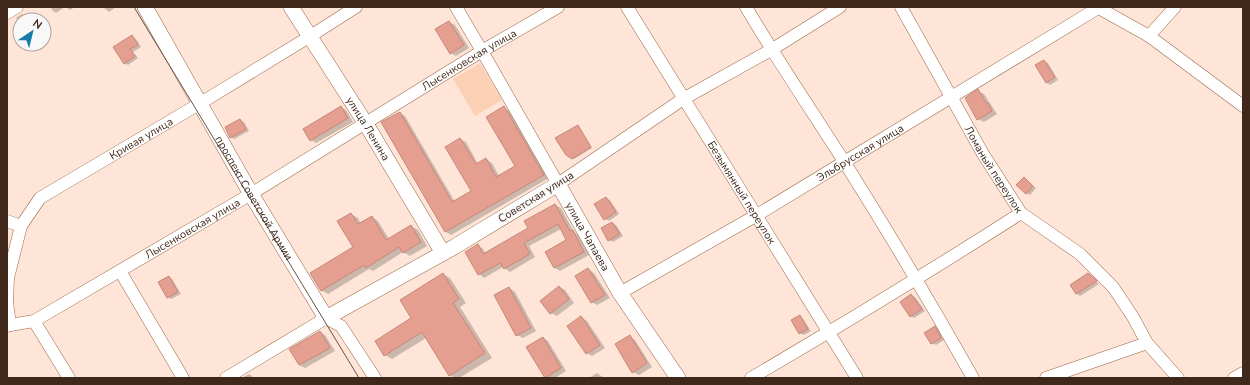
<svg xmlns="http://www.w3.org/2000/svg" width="1250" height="385" font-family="'Nunito Sans',sans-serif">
  <rect width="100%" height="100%" fill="#fee5d7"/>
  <!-- green -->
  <polygon fill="#fcd0b5" points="480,63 502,100 475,116 453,79"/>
  <!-- shadow -->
  <g fill="#0003">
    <polygon points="50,7 65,7 56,13 53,11"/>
    <polygon points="66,7 75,7 70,10"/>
    <polygon points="103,7 116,7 109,12"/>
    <polygon points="22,14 26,16 28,20 20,20 20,25 16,18"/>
    <polygon points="449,22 455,25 469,48 456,56 451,53"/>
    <polygon points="132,36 136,39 141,47 133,52 138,58 128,65 124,63"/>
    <polygon points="1044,61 1048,63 1058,80 1050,85 1046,82"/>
    <polygon points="978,91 984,94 997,114 984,122 978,119"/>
    <polygon points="341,107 346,110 353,122 316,143 311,140"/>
    <polygon points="504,108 510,111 549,178 451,235 446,232 383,123 400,113 405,116 455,202 472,192 460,139 466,142 478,164 486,159 492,163 499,176 516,166"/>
    <polygon points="240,120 244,122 249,131 234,139 231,137"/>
    <polygon points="578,126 592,148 574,159 567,155"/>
    <polygon points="1024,178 1036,188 1030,195 1026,193"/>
    <polygon points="606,198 610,200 619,214 609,221 605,219"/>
    <polygon points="555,205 561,208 574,232 578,235 589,255 560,271 555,268 546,252 568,241 561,229 529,246 535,257 510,272 503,267 484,278 479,274 478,245 483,249 486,254 529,229"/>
    <polygon points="351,214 358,218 361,224 372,217 378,221 389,239 411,226 418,230 427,246 410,256 403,252 373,271 369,269 328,294 321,290 354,247"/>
    <polygon points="612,223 616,225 623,236 613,242 609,240"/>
    <polygon points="588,269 594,273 610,298 597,305 592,302"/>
    <polygon points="443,274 450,278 466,303 460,307 492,358 459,378 455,378 450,375 426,338 392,359 385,355 413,318"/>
    <polygon points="1088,274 1099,284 1080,296 1077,294 1071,285"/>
    <polygon points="169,277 172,279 181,294 171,299 168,297"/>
    <polygon points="559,287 565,290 574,303 557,316 551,313"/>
    <polygon points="509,288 515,292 536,331 523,338 517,335"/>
    <polygon points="911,295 915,297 925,311 914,318 911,316"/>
    <polygon points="800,316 803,319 811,331 804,335 800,333"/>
    <polygon points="581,317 587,321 605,348 592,356 587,353"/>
    <polygon points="935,327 938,329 944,340 936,345 932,343"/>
    <polygon points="320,332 325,335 335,351 305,368 299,365"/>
    <polygon points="630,337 635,340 652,367 639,375 633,372"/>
    <polygon points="543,338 548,341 566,371 555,378 545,377"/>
    <polygon points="597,373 604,378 589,378"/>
    <polygon points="249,374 254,378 242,378"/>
  </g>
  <!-- building -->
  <g fill="#e59f90" stroke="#c78779">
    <polygon points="449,21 464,45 450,54 435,29"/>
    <polygon points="132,35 138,45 130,49 135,56 124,64 113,47"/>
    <polygon points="1044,60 1055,77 1046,83 1035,65"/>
    <polygon points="978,89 986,103 988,103 992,111 977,120 965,98"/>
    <polygon points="341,106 348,118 310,141 303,129"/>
    <polygon points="504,106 544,175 445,232 381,122 400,112 452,202 471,191 445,147 460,138 476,164 486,158 496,177 515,166 486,117"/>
    <polygon points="240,119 246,129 230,138 225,127"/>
    <polygon points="578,125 591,147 572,159 566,155 555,138"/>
    <polygon points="1024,177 1033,186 1026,194 1016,185"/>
    <polygon points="606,197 616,212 604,220 594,204"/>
    <polygon points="555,204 570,231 573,230 584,252 554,268 545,252 566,240 558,224 524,243 530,254 504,269 500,263 478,275 465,252 478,244 483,254 528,228 524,221"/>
    <polygon points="351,213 358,224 372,216 386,240 411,225 421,242 403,253 399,247 366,268 364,265 321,291 310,273 353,247 337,221"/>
    <polygon points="612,222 620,234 608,241 601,228"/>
    <polygon points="588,268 605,295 591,303 575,276"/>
    <polygon points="443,273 459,299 453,303 485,353 449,376 422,332 384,356 375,341 411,318 400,300"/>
    <polygon points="1088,273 1097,281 1076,294 1070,285"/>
    <polygon points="169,276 178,292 167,298 158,282"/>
    <polygon points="559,286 569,299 550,314 540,301"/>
    <polygon points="509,287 531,328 516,336 494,295"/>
    <polygon points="911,294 922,309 910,317 900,302"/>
    <polygon points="800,315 808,329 799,334 791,320"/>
    <polygon points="581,316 600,345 586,354 567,326"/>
    <polygon points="935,326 941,338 931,344 924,333"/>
    <polygon points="320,331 330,348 299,365 289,349"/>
    <polygon points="630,335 647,363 632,373 615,344"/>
    <polygon points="543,337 561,368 545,378 526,347"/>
  </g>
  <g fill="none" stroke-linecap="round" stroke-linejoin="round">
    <!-- minor casing -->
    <g stroke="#9b6746" stroke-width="13">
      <g id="minor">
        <polyline points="456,7 482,51 558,184 683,99 771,50 840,7"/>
        <path id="s1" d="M 627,7 L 857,378"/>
        <path d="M 746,7 C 777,60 812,111 845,163 C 889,233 932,305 973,378"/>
        <path id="s2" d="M 901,7 L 983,154 L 1021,213 L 1080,254 L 1113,287 L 1133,317 L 1147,343 L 1178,378"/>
        <polyline points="1097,7 1149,36 1243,106"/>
        <polyline points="7,13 17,7"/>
        <polyline points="1149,36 1175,7"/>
        <polyline points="7,221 21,226"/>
        <polyline points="120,271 183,378"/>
        <path id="s3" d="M 620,293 L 757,215 L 1098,8"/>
        <polyline points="34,321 69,378"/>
        <path id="s4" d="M 10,325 L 7,302 L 8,278 L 21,226 L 40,198 L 199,104 L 309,37 L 356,7"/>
        <path id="s5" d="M 7,326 L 10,325 L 34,321 L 251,194 L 482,51 L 558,7"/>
        <polyline points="226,378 326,318 341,326 375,378"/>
        <path d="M 751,378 C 842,325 932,270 1021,213"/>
        <polyline points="1046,378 1147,343"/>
        <polyline points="1234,378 1243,373"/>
      </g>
    </g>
    <!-- major casing -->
    <g stroke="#9b6746" stroke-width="16">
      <g id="major">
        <path id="s6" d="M 145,7 L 251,194 L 326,318 L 454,247 L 558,184 L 620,293 L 678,378"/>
        <path id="s7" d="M 291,7 L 366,124 L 443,253"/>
      </g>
    </g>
    <!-- minor -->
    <use href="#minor" stroke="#fff" stroke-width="12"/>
    <!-- major -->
    <use href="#major" stroke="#fff" stroke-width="15"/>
    <!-- tram -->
    <polyline stroke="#685143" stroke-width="1" points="134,7 359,378"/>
  </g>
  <g text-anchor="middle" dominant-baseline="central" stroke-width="3" stroke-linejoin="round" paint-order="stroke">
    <!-- street labels -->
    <g font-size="11" fill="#3f281a" stroke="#f8f8f8">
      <text stroke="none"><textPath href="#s5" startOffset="535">Лысенковская улица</textPath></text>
      <text stroke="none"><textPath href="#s7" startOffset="144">улица Ленина</textPath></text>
      <text stroke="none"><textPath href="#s4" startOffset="252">Кривая улица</textPath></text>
      <text stroke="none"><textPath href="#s3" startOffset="278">Эльбрусская улица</textPath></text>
      <text stroke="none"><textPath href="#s2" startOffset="187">Ломаный переулок</textPath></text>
      <text stroke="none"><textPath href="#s1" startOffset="218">Безымянный переулок</textPath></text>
      <text transform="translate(536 197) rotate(-32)">Советская улица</text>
      <text stroke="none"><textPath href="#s6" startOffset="220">проспект Советской Армии</textPath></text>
      <text stroke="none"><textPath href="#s5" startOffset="211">Лысенковская улица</textPath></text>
      <text stroke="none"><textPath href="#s6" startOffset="688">улица Чапаева</textPath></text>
    </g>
  </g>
  <!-- border -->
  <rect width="1250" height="385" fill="none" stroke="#3f281a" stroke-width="16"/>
  <!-- north arrow -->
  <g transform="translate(32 32) rotate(35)"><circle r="19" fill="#f8f8f8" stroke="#aea59f"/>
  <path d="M0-3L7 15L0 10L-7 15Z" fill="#177da8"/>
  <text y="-6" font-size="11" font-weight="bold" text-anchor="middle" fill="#3f281a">N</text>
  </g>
</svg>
